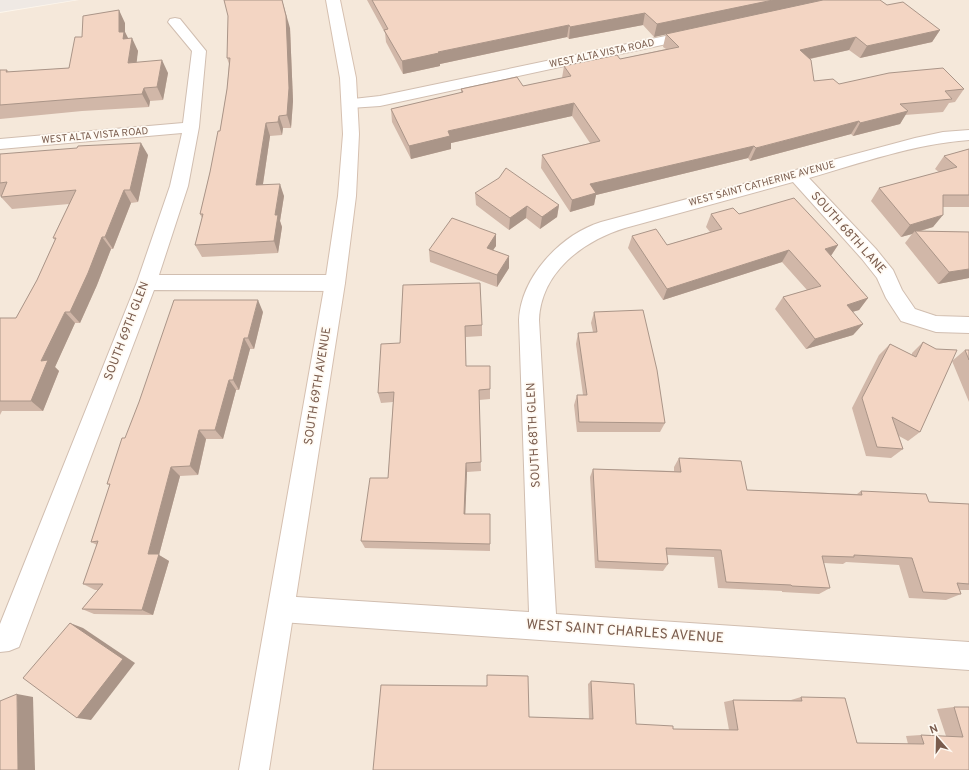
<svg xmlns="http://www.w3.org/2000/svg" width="969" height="770" font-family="Overpass,sans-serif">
  <rect width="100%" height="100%" fill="#fdf6ec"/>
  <!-- residential -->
  <polygon fill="#f5e8da" points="79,0 969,0 969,770 0,770 0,13"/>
  <!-- industrial -->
  <polygon fill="#efe9e4" points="0,0 75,0 0,12"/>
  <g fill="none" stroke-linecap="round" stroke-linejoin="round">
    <!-- street casing -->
    <g stroke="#d1beb0" stroke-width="2">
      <g id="street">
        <polygon points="175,18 180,19 206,51 199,127 188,186 159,275 335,275 342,278 345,283 342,288 335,291 154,290 19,647 9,651 0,652 0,624 137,282 170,186 182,133 0,149 0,139 183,123 192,51 168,22 170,19"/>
        <polygon points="694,30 699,31 701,34 699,37 380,106 350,108 344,106 342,103 344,100 380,96"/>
        <path d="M 969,130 L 969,140 C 914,144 861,163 809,178 L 876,249 L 893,270 L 902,290 L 915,309 L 936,316 L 969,317 L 969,333 L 936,332 L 901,321 L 886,298 L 877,278 L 862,259 L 793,182 L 625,228 C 583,241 541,272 539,320 L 556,614 L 969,642 L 969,670 L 281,622 L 271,619 L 268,609 L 271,599 L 281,596 L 529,612 L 519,320 C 521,277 560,235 601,222 L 915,138 L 943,132 Z"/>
      </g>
    </g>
    <!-- secondary casing -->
    <g stroke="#d6c0b0" stroke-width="2">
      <polygon id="secondary" points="326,0 340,0 356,78 359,134 356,196 345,283 269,770 239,770 325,283 338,196 343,134 340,78"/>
    </g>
    <!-- street -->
    <use href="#street" fill="#fff" fill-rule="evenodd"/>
    <!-- secondary -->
    <use href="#secondary" fill="#fff" fill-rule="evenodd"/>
  </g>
  <!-- wall -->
  <g fill="#d1b7a8">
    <polygon points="367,0 880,0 887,5 940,30 932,42 860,58 849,50 810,59 814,81 839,84 964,89 955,102 949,103 943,112 905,115 900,124 853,136 851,134 750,161 748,158 596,195 594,205 570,212 541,168 542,155 590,143 572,116 451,143 451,149 411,159 392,122 391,109 461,93 461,89 523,86 562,78 564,66 620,59 666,49 663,47 666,34 654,37 643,25 569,39 567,37 440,64 440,66 403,74 386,42 385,33"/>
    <polygon points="125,23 125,32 128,38 138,51 136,62 168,73 163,100 150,101 149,107 82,111 0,119 0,70 7,70 9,72 69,68 82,37"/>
    <polygon points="290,28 293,101 291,128 283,128 282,135 270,136 263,184 284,196 280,221 282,227 278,253 202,257 195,245 202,218 200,214 210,172 220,131 227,89 229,64 227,58"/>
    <polygon points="969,149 969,207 943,207 933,227 921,231 969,232 969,278 938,284 905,243 912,234 901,237 871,201 879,188 939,172 935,169 944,156"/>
    <polygon points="0,154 148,155 138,202 131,203 113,249 111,249 97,285 80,323 75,323 55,367 59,371 43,411 2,411 0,415 0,318 16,318 37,280 55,240 53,238 69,204 12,209 1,197 2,196 0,196"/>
    <polygon points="475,193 559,205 557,217 540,229 526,218 509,230 476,205"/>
    <polygon points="711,214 739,214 838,245 831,256 868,298 859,310 852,312 863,324 853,335 806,349 775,309 783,297 807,290 782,262 663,300 628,248 632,236 667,245 710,232 706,227"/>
    <polygon points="496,234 496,246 493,250 509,268 497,287 430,262 429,250"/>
    <polygon points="403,285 482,325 482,336 466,337 466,366 490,389 490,399 479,400 481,471 467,472 465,514 490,514 490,551 365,548 361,541 388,478 393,402 381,403 378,393 400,343"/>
    <polygon points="263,312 254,349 250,349 239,390 236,390 223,439 206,439 198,475 180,476 159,555 169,561 153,615 94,614 82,609 98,590 95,590 83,584 97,545 91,542 110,485 107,484 125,438"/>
    <polygon points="594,312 665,423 660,432 577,432 574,405 577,395 583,395 576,344 578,333 593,332 591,323"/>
    <polygon points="923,342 952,361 965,350 969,350 969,402 952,361 920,432 908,441 899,436 903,449 891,458 866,456 852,408 879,355 890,344 912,355 912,353"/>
    <polygon points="679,458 747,490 857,494 861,491 929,502 969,504 969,590 960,590 961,594 946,600 909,598 899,565 846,562 843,564 824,563 830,588 819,594 782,592 782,591 718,588 714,557 667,555 668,564 663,571 595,568 590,477 593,469 674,471 674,467"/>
    <polygon points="591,681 636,724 673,729 729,730 724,702 733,700 791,700 801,697 857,743 908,744 906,736 921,735 946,736 937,709 954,707 969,707 969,770 529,717 589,719 588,684"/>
  </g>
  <!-- shaded-wall -->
  <g fill="#aa9588">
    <polygon points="282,0 290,28 293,101 291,128 287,115"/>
    <polygon points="773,0 828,0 654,37 657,24"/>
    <polygon points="119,10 125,23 125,32 131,44 130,51 119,32"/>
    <polygon points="645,13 643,25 569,39 570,27"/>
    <polygon points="569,25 567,37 440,64 440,66 403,74 402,61 438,52"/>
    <polygon points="940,30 932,42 860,58 867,46"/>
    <polygon points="856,37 849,50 795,62 800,50"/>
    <polygon points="132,38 138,51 135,76 128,63"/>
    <polygon points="162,60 168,73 163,100 157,87"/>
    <polygon points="144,88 150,101 149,107 142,94"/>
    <polygon points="574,103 572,116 451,143 451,149 411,159 409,146 448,131"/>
    <polygon points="908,111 900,124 853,136 860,123"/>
    <polygon points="279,116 283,128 282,135 278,122"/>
    <polygon points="859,121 851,134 750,161 756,148"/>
    <polygon points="266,123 270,136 261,197 256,185"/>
    <polygon points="141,143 148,155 138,202 130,190"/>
    <polygon points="754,146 748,158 596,195 594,205 570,212 572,200 590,184"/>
    <polygon points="280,184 284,196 280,221 282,227 278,253 274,241 275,215"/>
    <polygon points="124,190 131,203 113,249 105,237"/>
    <polygon points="559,205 557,217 540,229 542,217"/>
    <polygon points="527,206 526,218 509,230 510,218"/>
    <polygon points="943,215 933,227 916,232 915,231 912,234 901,237 910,225"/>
    <polygon points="496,234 496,246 486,260 487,248"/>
    <polygon points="102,237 111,249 97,285 80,323 70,312"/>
    <polygon points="838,245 830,257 825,249"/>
    <polygon points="789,250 782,262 663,300 667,289"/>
    <polygon points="509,256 509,268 497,287 497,275"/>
    <polygon points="969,269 969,278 938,284 949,272"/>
    <polygon points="868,298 859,310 838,316 847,305"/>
    <polygon points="258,300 263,312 254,349 248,338"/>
    <polygon points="65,312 75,323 55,367 59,371 43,411 31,401 41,361"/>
    <polygon points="863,324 853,335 806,349 815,339"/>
    <polygon points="244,338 250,349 239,390 233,380"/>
    <polygon points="229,380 236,390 223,439 215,430"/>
    <polygon points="199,430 206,439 198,475 190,466"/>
    <polygon points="466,463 467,472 465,521 464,514"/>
    <polygon points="171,467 180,476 159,555 169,561 153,615 142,610 148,554"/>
    <polygon points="70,623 83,628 135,663 91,720 77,718"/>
    <polygon points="17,694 33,697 35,770 18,770"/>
  </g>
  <!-- building -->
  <g fill="#f3d5c3" stroke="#aa9588">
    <polygon points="224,0 282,0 286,16 289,88 287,115 279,116 278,122 266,123 256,185 280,184 275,215 278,215 274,241 195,245 203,214 200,214 210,172 218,131 220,131 227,89 230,58 227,58 228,16"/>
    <polygon points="372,0 773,0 657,24 645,13 570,27 569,25 438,52 439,53 402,61 384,30 388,29"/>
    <polygon points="823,0 880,0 887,5 903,2 940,30 867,46 856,37 800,50 811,60 814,81 833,79 839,84 889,73 943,68 964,89 945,91 952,99 900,104 908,111 860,123 859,121 756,148 754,146 590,184 596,193 572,200 542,155 600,141 574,103 448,131 450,136 409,146 391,109 463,92 461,89 517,77 523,86 571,76 564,66 617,55 620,59 679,47 666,34"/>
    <polygon points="119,10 119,32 124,32 123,39 132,38 128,63 162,60 157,87 144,88 142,94 74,99 0,105 0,70 7,70 6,72 69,68 75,37 82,37 83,16"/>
    <polygon points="141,143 130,190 124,190 105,237 102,237 88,273 70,312 65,312 41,361 48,360 31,401 0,401 0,318 16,318 37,280 56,238 53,238 76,190 1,197 7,182 0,183 0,154 77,148 78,146"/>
    <polygon points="969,149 969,195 943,195 943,215 910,225 879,188 957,167 944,156"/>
    <polygon points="506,168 559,205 542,217 527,206 510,218 475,193 499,178"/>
    <polygon points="794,198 838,245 825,249 868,298 847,305 863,324 815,339 783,297 821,286 789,250 667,289 632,236 656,229 667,245 722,229 711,214 733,208 739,214"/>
    <polygon points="452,218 496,234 487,248 509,256 497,275 429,250"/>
    <polygon points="915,231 969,232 969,269 949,272"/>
    <polygon points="480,283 482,325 465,326 466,366 490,366 490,389 479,390 481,462 466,463 464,514 490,514 490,544 361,541 370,478 388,478 394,392 378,393 381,344 400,343 403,285"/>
    <polygon points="174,300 258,300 248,338 244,338 233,380 229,380 215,430 199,430 190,466 171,467 148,554 159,554 142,610 82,609 103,584 83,584 98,541 91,542 110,484 107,484 122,438 125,438 139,402"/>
    <polygon points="643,310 657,370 665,423 579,422 577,395 587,395 578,333 597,332 594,312"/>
    <polygon points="923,342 936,349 957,350 920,432 892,417 903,449 877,447 862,398 890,344 916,357"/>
    <polygon points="965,350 969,350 969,360"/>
    <polygon points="679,458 741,461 747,490 862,495 861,491 926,494 929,502 969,504 969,584 957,583 961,594 923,592 912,558 854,555 854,557 822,556 830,588 792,586 791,585 726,582 721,550 666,548 668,564 598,561 593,469 681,472"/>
    <polygon points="70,623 123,659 77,718 23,678"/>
    <polygon points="487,675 528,676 529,717 593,719 591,681 634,684 636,724 673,726 673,729 738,730 733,700 802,701 801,697 845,698 857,743 924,744 921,735 963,737 954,707 969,707 969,770 373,770 381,685 487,686"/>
    <polygon points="17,694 18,770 0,770 0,701"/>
  </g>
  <g text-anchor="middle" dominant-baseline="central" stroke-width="3.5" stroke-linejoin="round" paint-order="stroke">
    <!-- far-street labels -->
    <g font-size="10" fill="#7a5c4d" stroke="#fffaf3">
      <text transform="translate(602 54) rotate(-12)">WEST ALTA VISTA ROAD</text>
      <text transform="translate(95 136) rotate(-5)">WEST ALTA VISTA ROAD</text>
      <text transform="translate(762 184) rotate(-15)">WEST SAINT CATHERINE AVENUE</text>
    </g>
    <!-- street labels -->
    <g font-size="12" fill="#7a5c4d" stroke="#fffaf3">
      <text transform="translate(848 233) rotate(48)">SOUTH 68TH LANE</text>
      <text transform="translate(127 331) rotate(-69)">SOUTH 69TH GLEN</text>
      <text transform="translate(318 386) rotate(-81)">SOUTH 69TH AVENUE</text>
      <text transform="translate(534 435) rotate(-93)">SOUTH 68TH GLEN</text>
    </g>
    <!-- near-street labels -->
    <g font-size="14" fill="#7a5c4d" stroke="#fffaf3">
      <text transform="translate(625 632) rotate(4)">WEST SAINT CHARLES AVENUE</text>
    </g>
  </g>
  <!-- north arrow -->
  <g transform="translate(937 738) rotate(340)" stroke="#fffaf3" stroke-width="3" paint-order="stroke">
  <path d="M0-3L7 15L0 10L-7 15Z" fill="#7a5c4d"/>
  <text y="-6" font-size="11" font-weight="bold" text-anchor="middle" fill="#7a5c4d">N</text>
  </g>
</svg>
